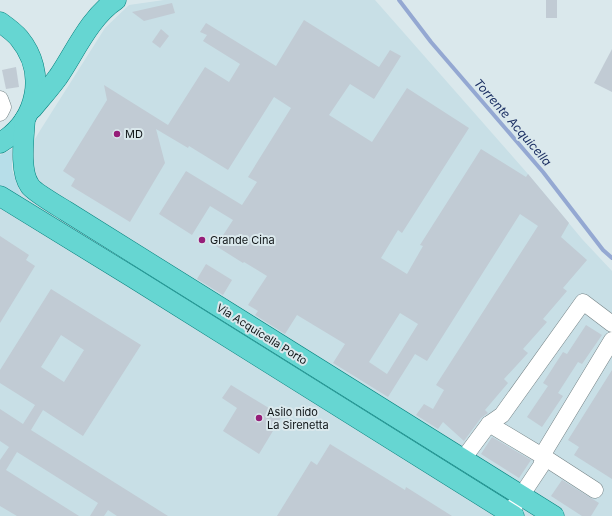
<svg xmlns="http://www.w3.org/2000/svg" width="612" height="516" font-family="Inter,sans-serif">
  <rect width="100%" height="100%" fill="#dae8ec"/>
  <!-- built -->
  <polygon fill="#c8dfe6" points="164,0 375,0 528,174 582,239 612,271 612,516 0,516 0,196 41,129 105,28 129,5"/>
  <!-- green -->
  <polygon fill="#b7dee9" points="12,149 12,169 22,201 0,187 0,155"/>
  <g fill="none" stroke-linecap="round" stroke-linejoin="round">
    <!-- stream -->
    <polyline stroke="#94a8d2" stroke-width="4" points="399,0 431,42 543,172 603,250 612,258"/>
  </g>
  <!-- building -->
  <g fill="#c1cbd4" fill-rule="evenodd">
    <rect x="546" y="0" width="11" height="18"/>
    <polygon points="172,3 175,13 144,21 132,12"/>
    <path d="M 304,20 L 379,67 L 390,50 L 401,56 L 374,99 L 350,84 L 329,115 L 372,142 L 407,88 L 469,128 L 402,233 L 398,230 L 381,258 L 407,274 L 423,246 L 420,245 L 481,149 L 526,177 L 528,174 L 569,223 L 561,237 L 587,260 L 563,288 L 567,291 L 543,319 L 547,322 L 523,349 L 528,353 L 504,379 L 508,383 L 485,410 L 488,413 L 481,418 L 464,441 L 443,422 L 438,429 L 416,415 L 424,404 L 433,409 L 444,390 L 436,385 L 538,226 L 520,214 L 427,361 L 415,354 L 388,397 L 333,363 L 345,344 L 297,315 L 285,334 L 255,315 L 258,311 L 248,305 L 267,276 L 244,262 L 243,263 L 216,246 L 233,220 L 210,206 L 192,235 L 159,214 L 186,171 L 242,205 L 257,182 L 248,177 L 291,108 L 274,97 L 228,170 L 189,146 L 188,148 L 156,129 L 165,163 L 130,222 L 71,186 L 75,179 L 63,171 L 107,100 L 104,85 L 168,125 L 205,67 L 229,82 L 240,64 L 203,41 L 207,35 L 200,32 L 206,23 L 276,66 ZM 400,313 L 418,324 L 387,374 L 369,362 Z"/>
    <polygon points="161,29 169,36 160,48 152,42"/>
    <polygon points="612,49 612,92 594,83"/>
    <polygon points="16,67 19,87 6,89 2,70"/>
    <polygon points="0,236 29,255 26,260 35,266 0,323"/>
    <polygon points="206,264 232,280 223,295 197,279"/>
    <path d="M 51,289 L 141,345 L 83,436 L 43,410 L 31,430 L 168,516 L 117,516 L 108,510 L 104,516 L 90,516 L 98,503 L 17,452 L 6,470 L 79,516 L 17,516 L 0,506 L 0,460 L 9,447 L 0,441 L 0,409 L 23,424 L 35,405 L 0,383 L 0,370 ZM 61,335 L 84,350 L 64,382 L 41,367 Z"/>
    <polygon points="586,325 602,335 582,364 578,362 558,393 563,396 542,427 527,417 548,386 543,383 563,352 567,354"/>
    <polygon points="612,370 612,479 574,455 579,447 568,440"/>
    <polygon points="231,385 282,416 259,454 223,431 237,408 222,398"/>
    <polygon points="492,437 531,460 519,478 481,454"/>
    <polygon points="330,444 405,490 406,487 452,516 277,516 311,461 317,465"/>
    <polygon points="562,480 599,503 591,516 582,516 551,496"/>
  </g>
  <g fill="none" stroke-linecap="round" stroke-linejoin="round">
    <!-- minor casing -->
    <g stroke="#768487" stroke-width="17">
      <g id="minor">
        <polyline points="0,99 3,107 0,113"/>
        <polyline points="489,424 544,457 595,490"/>
        <polyline points="463,459 489,424 502,415 583,302 612,324"/>
        <polyline points="515,505 541,466 546,449 612,340"/>
      </g>
    </g>
    <!-- major casing -->
    <g stroke="#05817d" stroke-width="21">
      <g id="major">
        <path d="M 0,22 C 7,27 14,32 19,38 C 48,73 37,121 0,143"/>
        <path d="M 32,109 C 41,98 50,88 58,77 C 75,52 90,17 116,0"/>
        <path d="M 25,119 C 24,137 19,171 30,186 C 34,192 58,206 66,211 L 554,516"/>
        <polyline points="0,196 132,277 514,516"/>
      </g>
    </g>
    <!-- minor -->
    <use href="#minor" stroke="#fff" stroke-width="16"/>
    <!-- major -->
    <use href="#major" stroke="#66d6d2" stroke-width="20"/>
  </g>
  <!-- markers -->
  <g fill="#961d78" stroke="#dae8ec" stroke-width="1.5">
    <circle cx="117" cy="134" r="4"/>
    <circle cx="202" cy="240" r="4"/>
    <circle cx="259" cy="418" r="4"/>
  </g>
  <g text-anchor="middle" dominant-baseline="central" stroke-width="4" stroke-linejoin="round" paint-order="stroke">
    <!-- poi labels -->
    <g font-size="11" fill="#0f1416" stroke="#dae8ec" text-anchor="start">
      <text x="125" y="134">MD</text>
      <text x="210" y="240">Grande Cina</text>
      <text x="267" y="412">Asilo nido<tspan x="267" dy="13">La Sirenetta</tspan></text>
    </g>
    <!-- street labels -->
    <g font-size="11" fill="#0f1416" stroke="#dae8ec">
      <text transform="translate(262 334) rotate(32)">Via Acquicella Porto</text>
    </g>
    <!-- water labels -->
    <g font-size="12" font-style="italic" fill="#1a2e62" stroke="#dae8ec">
      <text transform="translate(513 122) rotate(49)">Torrente Acquicella</text>
    </g>
  </g>
</svg>
